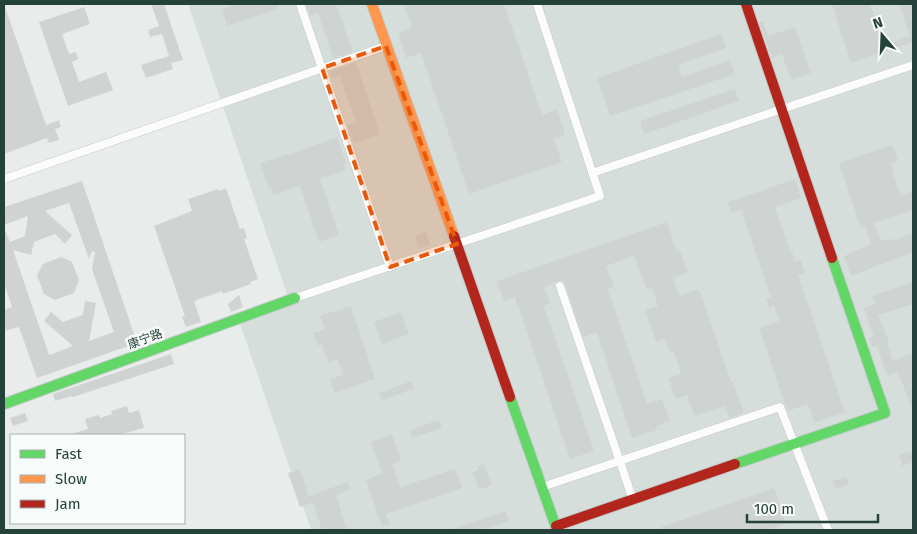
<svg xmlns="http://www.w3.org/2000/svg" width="917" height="534" font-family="'Fira Sans','Noto Sans SC',sans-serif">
  <rect width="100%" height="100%" fill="#e8edeb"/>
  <!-- built -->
  <polygon fill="#d6dedb" points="188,4 913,4 913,530 311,530 237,315 288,297"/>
  <!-- building -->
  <g fill="#cfd4d2" fill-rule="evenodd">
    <polygon points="4,4 46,125 59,120 61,127 55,129 59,140 49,143 47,138 4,154"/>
    <polygon points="151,4 164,4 183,60 171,63 173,69 146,78 141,65 169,56 162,34 150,37 148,30 159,26"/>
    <polygon points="239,4 277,4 278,9 227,26 222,9"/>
    <polygon points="306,4 336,4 353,52 333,58 318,13 310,16"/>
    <polygon points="404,4 504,4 542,115 557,109 565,135 554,139 562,162 469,194 421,53 406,58 398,33 412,28"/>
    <polygon points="832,4 870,4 884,45 910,36 899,4 913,4 913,42 851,63"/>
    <polygon points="84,7 90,24 62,34 69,54 76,52 78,59 72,62 79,82 106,72 113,90 68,106 39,22"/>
    <polygon points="763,21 768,36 795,27 811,73 791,80 782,54 772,58 759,22"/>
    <polygon points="721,34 726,48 678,65 682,77 730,60 735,74 610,116 597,78"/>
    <polygon points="356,62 380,134 354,143 347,125 356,123 340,76 332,79 330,72"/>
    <polygon points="735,89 739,101 644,134 640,121"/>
    <polygon points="337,137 346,163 344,164 346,170 320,179 339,235 319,242 300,186 273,195 271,188 269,189 260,163 288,154 288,155"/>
    <polygon points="892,145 898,161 891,164 894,176 901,196 912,192 913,210 874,223 881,241 890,238 891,241 913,233 913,252 851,276 844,256 871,244 865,226 861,228 839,163"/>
    <polygon points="795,179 801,198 775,207 790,251 792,251 795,262 801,260 805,273 798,275 845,412 814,423 808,404 788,411 786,407 759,328 779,321 774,306 769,308 766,299 771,297 741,210 731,213 728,202"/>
    <path d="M 82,181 L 137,343 L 37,378 L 19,327 L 4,331 L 4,310 L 12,307 L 4,283 L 4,228 L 10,242 L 25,236 L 28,216 L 4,225 L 4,207 ZM 69,203 L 89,259 L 92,251 L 95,252 L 92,269 L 114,332 L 89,341 L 96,303 L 85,301 L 83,315 L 63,322 L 51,312 L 44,321 L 73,346 L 49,355 L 13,250 L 31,255 L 34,242 L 55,234 L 65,244 L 72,235 L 45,211 Z"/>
    <polygon points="226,188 240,229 244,228 247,238 244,239 258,279 250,282 251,284 223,294 222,291 194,301 201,322 186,327 182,317 185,316 154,226 192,211 188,199 218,189 219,191"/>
    <polygon points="667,222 677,252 680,250 688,273 673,278 679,296 698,289 699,292 700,292 731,382 733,382 744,413 729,418 725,406 695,416 687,395 676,399 668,378 681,374 674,351 670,352 665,339 656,342 645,310 658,306 652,288 647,290 634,256 606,266 614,287 608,289 647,404 662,399 670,421 656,426 657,430 632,438 597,332 583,337 565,284 563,281 558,281 544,287 550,303 544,306 594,451 570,459 515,297 504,301 497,281"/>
    <polygon points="426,232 430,245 419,249 415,236"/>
    <polygon points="61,257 72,262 79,280 74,293 55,300 44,294 37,275 43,264"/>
    <polygon points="913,282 913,304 878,315 889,341 887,342 893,360 913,353 912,409 898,372 887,376 877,346 872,347 869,338 874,337 864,308 875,304 872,296"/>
    <polygon points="239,295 243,307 231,312 228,304"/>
    <polygon points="351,306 375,379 334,393 330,379 343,375 338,359 328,363 322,344 318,346 313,333 325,329 320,316"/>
    <polygon points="401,312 409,334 382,344 374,322"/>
    <polygon points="171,354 174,364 73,397 72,396 55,401 53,394"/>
    <polygon points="411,381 414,389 382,400 379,393"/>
    <polygon points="127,406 129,413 139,410 144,428 118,435 74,435 74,433 88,429 85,419 99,415 100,418 112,414 111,411"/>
    <polygon points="25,413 28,421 13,426 10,418"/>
    <polygon points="439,420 442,428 412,438 410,430"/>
    <polygon points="392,434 401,461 392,464 400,487 455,469 462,488 386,514 390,524 382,527 366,480 382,473 371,442"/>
    <polygon points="911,451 913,462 902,466 899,455"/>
    <polygon points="484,464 492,485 479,490 473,472 479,469 478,466"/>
    <polygon points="300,469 309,496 348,482 351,489 336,495 347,530 322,530 313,502 300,507 288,473"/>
    <polygon points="846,477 849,484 836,489 833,481"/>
    <polygon points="774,488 786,524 768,530 653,530"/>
    <polygon points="506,511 509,521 483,530 452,530 452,529"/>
  </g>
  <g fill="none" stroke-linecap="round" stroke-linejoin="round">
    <!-- street casing -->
    <g stroke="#c5cac8" stroke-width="9">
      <g id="street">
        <polyline points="300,4 390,267"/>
        <polyline points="592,173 913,65"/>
        <polyline points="4,179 386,46"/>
        <polyline points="560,286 633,500"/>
        <polyline points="295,298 600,196 537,4"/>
        <polyline points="542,487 780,407 828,530"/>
      </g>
    </g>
    <!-- fast casing -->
    <g stroke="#c3cbc8" stroke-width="12">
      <g id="fast">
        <polyline points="510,397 557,530"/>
        <polyline points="4,404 295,298"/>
        <polyline points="735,464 885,413 832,258"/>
      </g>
    </g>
    <!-- slow casing -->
    <g stroke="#c3cbc8" stroke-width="12">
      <polyline id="slow" points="372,4 454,236"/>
    </g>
    <!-- jam casing -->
    <g stroke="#c3cbc8" stroke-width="12">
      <g id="jam">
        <polyline points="746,4 832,258"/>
        <polyline points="454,236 510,397"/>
        <polyline points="556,526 735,464"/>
      </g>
    </g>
    <!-- street -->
    <use href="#street" stroke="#fcfcfc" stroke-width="8"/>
    <!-- fast -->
    <use href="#fast" stroke="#63d668" stroke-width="10"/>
    <!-- slow -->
    <use href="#slow" stroke="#ff974d" stroke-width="10"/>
    <!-- jam -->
    <use href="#jam" stroke="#b3261e" stroke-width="10"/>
  </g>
  <!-- marked area -->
  <path fill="#e8590c" fill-opacity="0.2" stroke="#e8590c" stroke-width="4" stroke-dasharray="10 6" stroke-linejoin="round" d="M 386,46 L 457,244 L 390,267 L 322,68 Z"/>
  <g text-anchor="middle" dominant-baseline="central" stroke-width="5" stroke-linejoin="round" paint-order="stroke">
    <!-- street labels -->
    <g font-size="12" fill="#24423a" stroke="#f7fbf9">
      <text transform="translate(145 339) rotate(-20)">康宁路</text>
    </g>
  </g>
  <!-- border -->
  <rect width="917" height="534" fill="none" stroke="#24423a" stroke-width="10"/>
  <!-- legend -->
  <rect x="10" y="434" width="175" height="90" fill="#f7fbf9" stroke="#a3b1ad"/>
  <rect x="20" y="450" width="25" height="8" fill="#63d668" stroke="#a3b1ad"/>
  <text x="55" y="459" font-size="15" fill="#24423a">Fast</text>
  <rect x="20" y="475" width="25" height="8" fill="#ff974d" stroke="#a3b1ad"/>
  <text x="55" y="484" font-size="15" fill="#24423a">Slow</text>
  <rect x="20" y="500" width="25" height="8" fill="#b3261e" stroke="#a3b1ad"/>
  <text x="55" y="509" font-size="15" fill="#24423a">Jam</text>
  <!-- north arrow -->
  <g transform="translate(882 35) rotate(341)" stroke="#f7fbf9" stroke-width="4" paint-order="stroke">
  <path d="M0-4L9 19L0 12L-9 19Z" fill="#24423a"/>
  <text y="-8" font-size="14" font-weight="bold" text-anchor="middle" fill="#24423a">N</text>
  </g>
  <!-- scale -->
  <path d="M747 514v8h131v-8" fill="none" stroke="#24423a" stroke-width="2.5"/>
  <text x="754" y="514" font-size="15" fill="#24423a" stroke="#f7fbf9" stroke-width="4" paint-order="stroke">100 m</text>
</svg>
